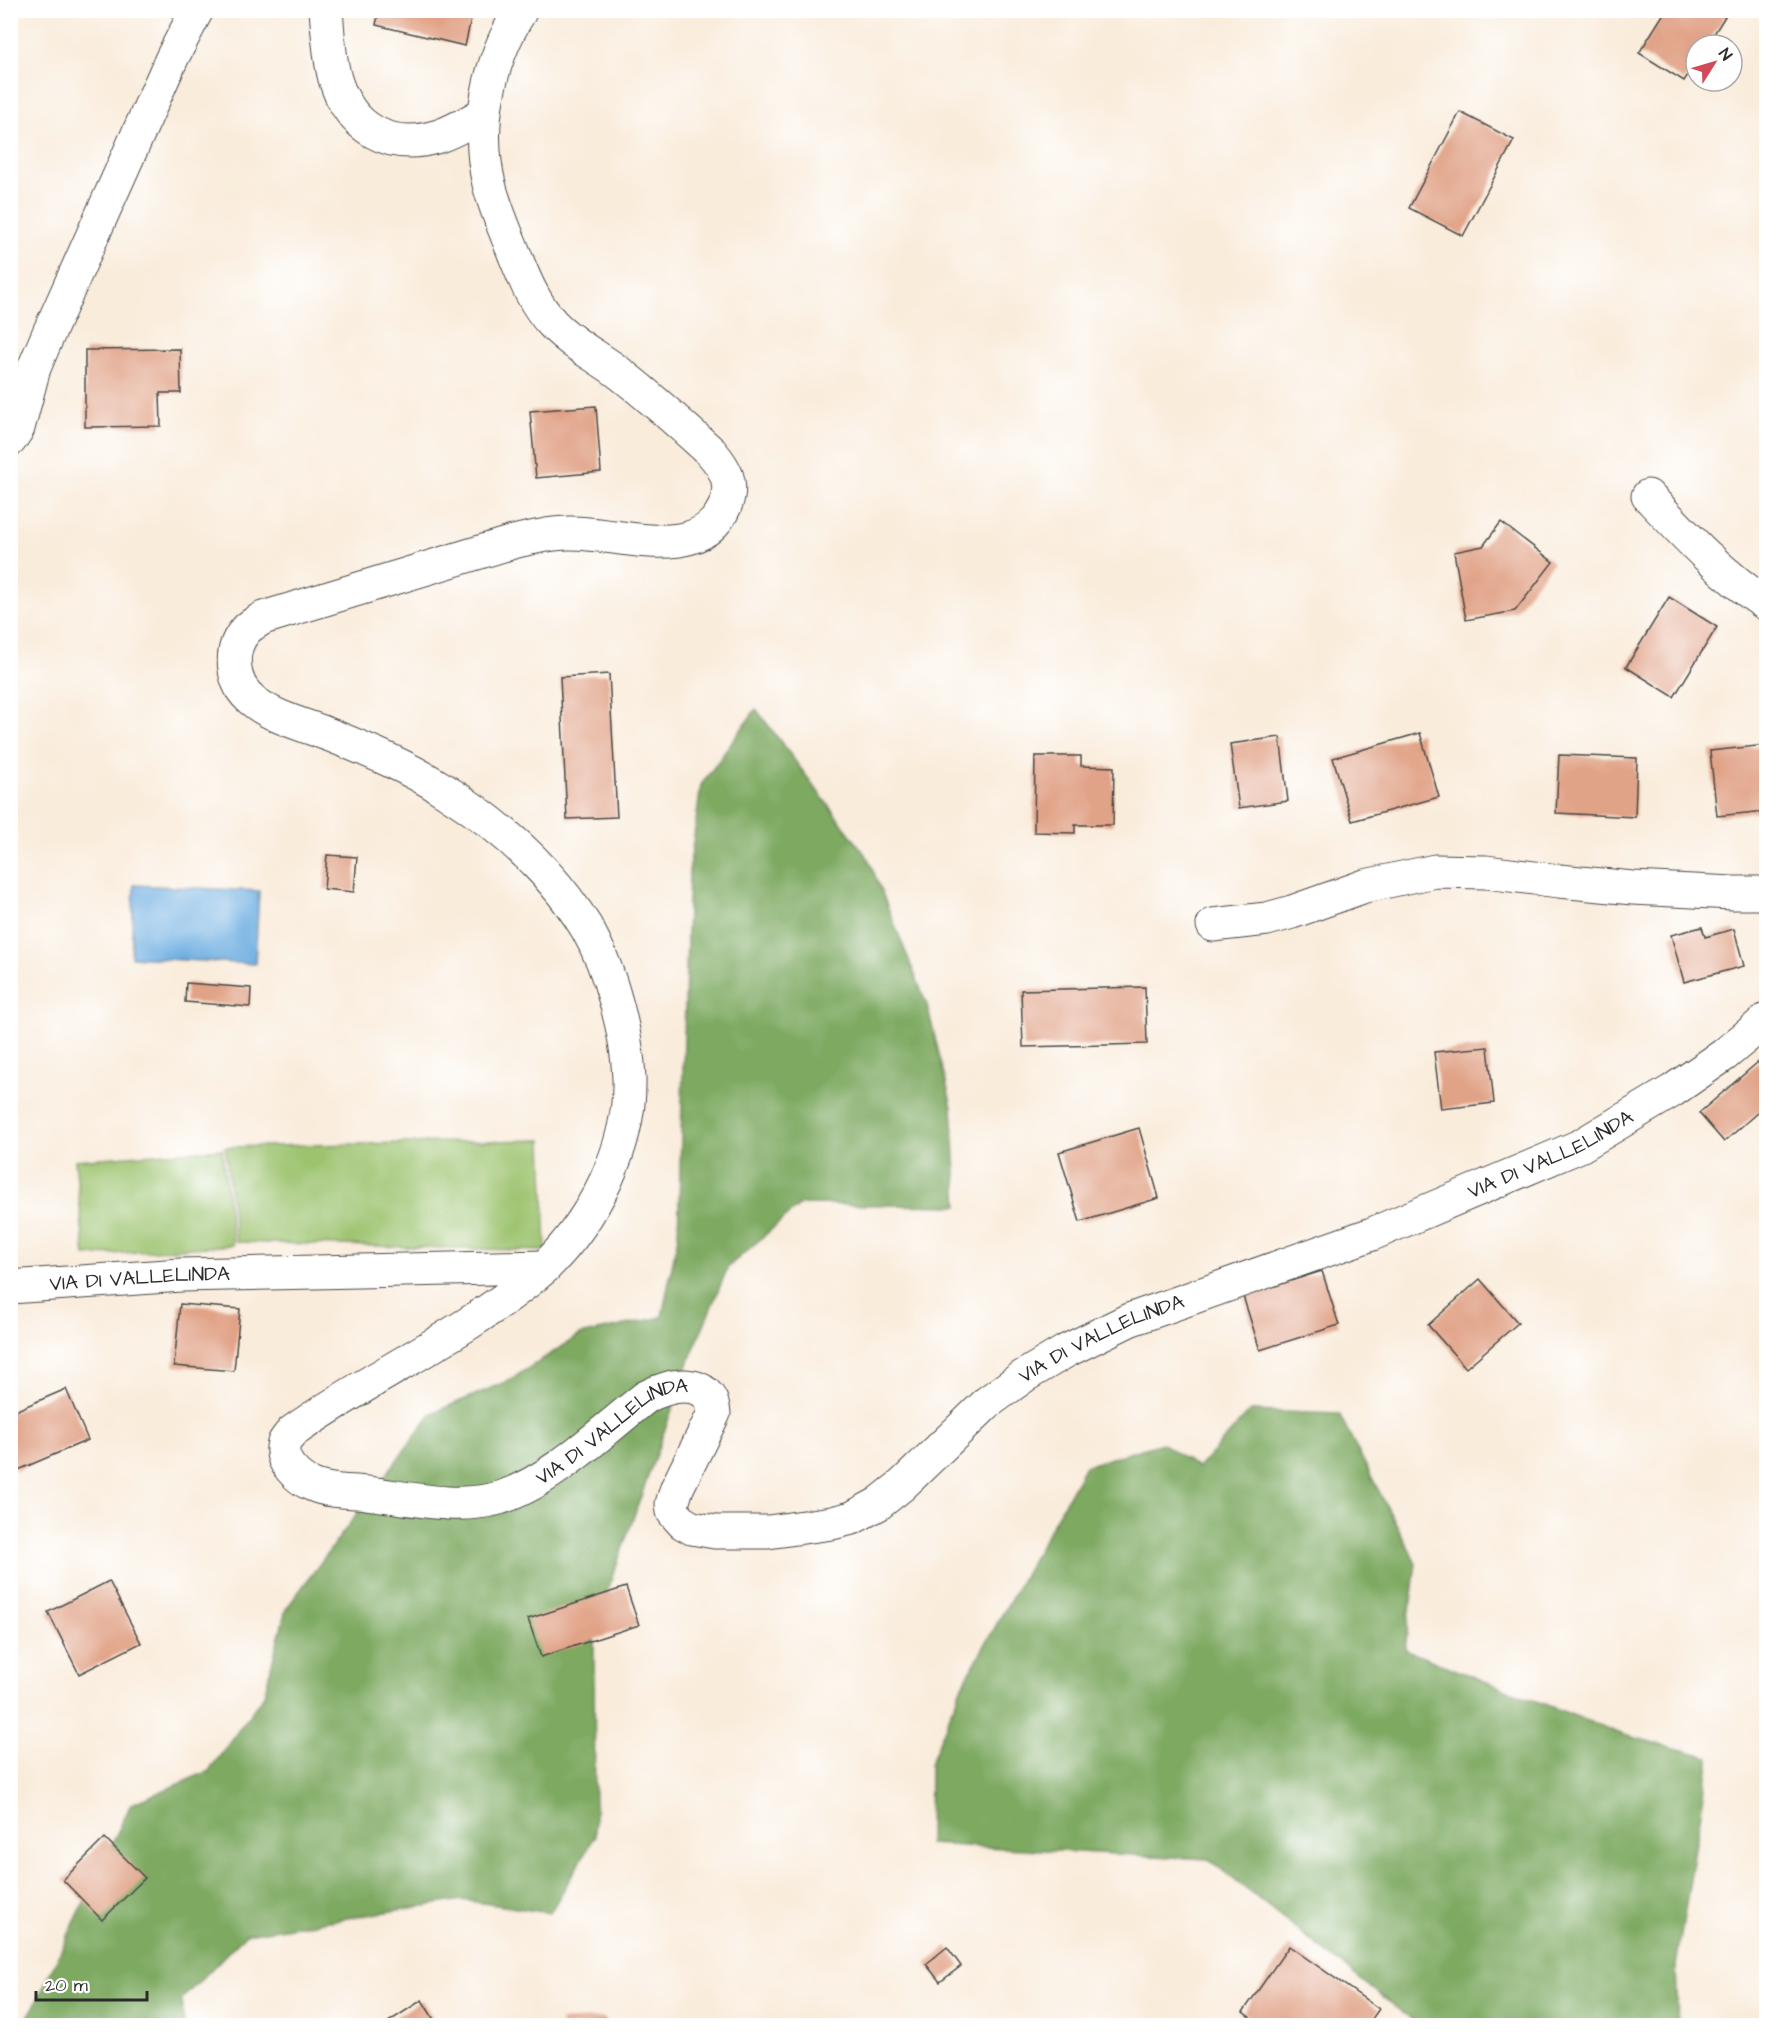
<svg xmlns="http://www.w3.org/2000/svg" width="1777" height="2036" font-family="'Architects Daughter',sans-serif">
  <rect width="100%" height="100%" fill="#fff"/>
  <filter id="ink" filterUnits="userSpaceOnUse"><feTurbulence type="fractalNoise" baseFrequency=".0167" numOctaves="2"/><feDisplacementMap in="SourceGraphic" scale="12" xChannelSelector="R" yChannelSelector="G"/><feConvolveMatrix kernelMatrix="1 2 1 2 8 2 1 2 1" color-interpolation-filters="sRGB"/></filter>
  <filter id="wash" filterUnits="userSpaceOnUse"><feTurbulence type="fractalNoise" baseFrequency=".008" numOctaves="4" result="noise"/><feDisplacementMap in="SourceGraphic" scale="24" xChannelSelector="R" yChannelSelector="G"/><feGaussianBlur stdDeviation="1.35" result="paint"/><feColorMatrix in="noise" values="0 0 0 0 0 0 0 0 0 0 0 0 0 0 0 0 0 1.4 0 .05"/><feComposite in="paint" operator="in"/></filter>
  <g filter="url(#wash)">
    <rect width="100%" height="100%" fill="#f9ecdb"/>
    <!-- green -->
    <g fill="#9cc36e" stroke="#64774c" stroke-width="1.5">
      <polygon points="542,1140 546,1251 236,1242 225,1147"/>
      <polygon points="222,1149 233,1245 85,1256 75,1160"/>
    </g>
    <!-- forest -->
    <g fill="#7da961" stroke="#546a46" stroke-width="1.5">
      <polygon points="756,709 868,858 927,1005 952,1107 958,1206 801,1204 728,1267 691,1356 594,1628 595,1836 550,1913 462,1900 246,1934 182,1999 184,2025 22,2026 34,2007 131,1804 209,1771 264,1695 286,1609 432,1413 510,1380 580,1335 662,1317 678,1236 689,872 701,785"/>
      <polygon points="1250,1411 1339,1414 1416,1563 1405,1650 1624,1735 1710,1757 1676,1965 1678,2025 1418,2025 1208,1859 929,1844 930,1765 960,1690 1085,1466 1162,1443 1198,1468"/>
    </g>
    <!-- water -->
    <polygon fill="#6daee1" stroke="#4c6c86" stroke-width="1.5" points="134,885 259,891 255,964 131,957"/>
    <g id="blocks">
      <!-- building -->
      <g fill="#e1a387">
        <polygon points="379,10 473,10 465,46 376,25"/>
        <polygon points="1666,10 1729,10 1707,45 1696,45 1696,63 1684,81 1639,53"/>
        <polygon points="1460,112 1514,140 1463,236 1409,208"/>
        <polygon points="180,349 181,393 160,393 161,426 85,427 85,350"/>
        <polygon points="596,406 601,472 536,478 530,411"/>
        <polygon points="1501,522 1553,562 1515,611 1466,620 1454,552 1483,546"/>
        <polygon points="1669,597 1717,627 1674,697 1626,667"/>
        <polygon points="609,674 617,817 567,819 560,677"/>
        <polygon points="1420,733 1439,797 1352,821 1333,758"/>
        <polygon points="1280,737 1288,801 1239,808 1230,744"/>
        <polygon points="1766,745 1766,811 1717,816 1710,751"/>
        <polygon points="1559,755 1637,758 1635,817 1556,813"/>
        <polygon points="1035,756 1081,756 1081,766 1114,767 1113,825 1075,825 1075,833 1034,832"/>
        <polygon points="327,855 357,857 354,892 324,889"/>
        <polygon points="1702,927 1705,937 1734,929 1744,966 1684,982 1671,935"/>
        <polygon points="186,983 251,988 250,1007 185,1002"/>
        <polygon points="1145,987 1147,1044 1023,1047 1021,990"/>
        <polygon points="1488,1047 1494,1103 1441,1109 1434,1052"/>
        <polygon points="1758,1062 1766,1072 1766,1105 1724,1142 1699,1113"/>
        <polygon points="1139,1128 1159,1198 1080,1222 1059,1152"/>
        <polygon points="1322,1271 1339,1325 1260,1350 1243,1296"/>
        <polygon points="1480,1279 1518,1323 1466,1368 1428,1325"/>
        <polygon points="180,1304 240,1309 234,1371 174,1366"/>
        <polygon points="66,1389 88,1440 16,1471 10,1458 10,1413"/>
        <polygon points="109,1581 141,1643 79,1674 48,1612"/>
        <polygon points="626,1587 639,1625 541,1657 528,1619"/>
        <polygon points="105,1838 145,1878 102,1920 63,1880"/>
        <polygon points="1289,1946 1379,2009 1367,2026 1262,2026 1243,2012"/>
        <polygon points="947,1947 961,1966 940,1982 926,1964"/>
        <polygon points="422,2000 438,2026 382,2026"/>
        <polygon points="605,2018 605,2026 561,2026 560,2021"/>
      </g>
    </g>
  </g>
  <g filter="url(#ink)">
    <use href="#blocks" fill-opacity="0" stroke="#4a4845" stroke-width="1.5"/>
    <g fill="none" stroke-linecap="round" stroke-linejoin="round">
      <!-- minor casing -->
      <g stroke="#4a4845" stroke-width="35">
        <g id="minor">
          <path d="M 326,10 C 328,33 329,57 335,79 C 350,128 389,152 439,136 C 454,131 470,121 484,114"/>
          <path d="M 521,10 C 489,60 475,126 489,184 C 495,208 505,230 514,253 C 524,278 534,304 553,324 C 573,345 599,357 622,375 C 653,399 682,426 711,452 C 726,469 734,484 725,506 C 699,566 616,531 568,533 C 549,533 531,538 513,542 L 263,618 C 257,622 250,625 245,631 C 228,651 232,684 252,700 C 273,718 305,725 330,735 C 370,751 408,767 444,790 C 500,825 551,870 586,927 C 600,951 609,976 616,1002 C 623,1027 628,1053 629,1078 C 631,1147 593,1220 545,1267"/>
          <polyline points="10,440 18,428 34,368 48,335 172,58 197,10"/>
          <path d="M 1648,496 C 1685,535 1721,574 1766,604"/>
          <polyline points="1213,925 1267,919 1292,912 1365,886 1435,871 1486,872 1559,881 1633,888 1733,893 1766,893"/>
          <path id="s1" d="M 10,1287 L 181,1275 L 545,1267 C 468,1334 374,1374 292,1432 C 289,1436 285,1440 284,1443 C 278,1461 298,1479 313,1485 C 329,1492 349,1491 367,1493 C 410,1498 456,1510 499,1498 C 549,1483 604,1430 646,1397 C 669,1384 711,1376 714,1413 L 677,1488 L 672,1504 L 673,1512 L 683,1523 L 692,1528 L 715,1532 L 768,1532 L 832,1523 L 852,1518 L 878,1504 L 902,1485 L 988,1402 L 1024,1376 L 1066,1351 L 1129,1320 L 1372,1234 L 1580,1146 L 1672,1091 L 1724,1055 L 1766,1020"/>
        </g>
      </g>
      <!-- minor -->
      <use href="#minor" stroke="#fff" stroke-width="33"/>
    </g>
  </g>
  <g text-anchor="middle" dominant-baseline="central" stroke-width="5" stroke-linejoin="round" paint-order="stroke">
    <!-- street labels -->
    <g font-size="20" fill="#2b2b2b" stroke="#fff">
      <text stroke="none"><textPath href="#s1" startOffset="2451">VIA DI VALLELINDA</textPath></text>
      <text stroke="none"><textPath href="#s1" startOffset="130">VIA DI VALLELINDA</textPath></text>
      <text stroke="none"><textPath href="#s1" startOffset="1965">VIA DI VALLELINDA</textPath></text>
      <text stroke="none"><textPath href="#s1" startOffset="1228">VIA DI VALLELINDA</textPath></text>
    </g>
  </g>
  <!-- margin -->
  <rect width="1777" height="2036" fill="none" stroke="#fff" stroke-width="36"/>
  <!-- north arrow -->
  <g transform="translate(1714 63) rotate(53)"><circle r="28" fill="#ffffff" stroke="#aaaaaa" stroke-width="1.5"/>
  <path d="M0-4.5L10 22L0 15L-10 22Z" fill="#d1495b"/>
  <text y="-9" font-size="16" font-weight="bold" text-anchor="middle" fill="#2b2b2b">N</text>
  </g>
  <!-- scale -->
  <path d="M36 1991v9h111v-9" fill="none" stroke="#2b2b2b" stroke-width="3"/>
  <text x="45" y="1991" font-size="18" fill="#2b2b2b" stroke="#ffffff" stroke-width="4.5" paint-order="stroke">20 m</text>
</svg>
